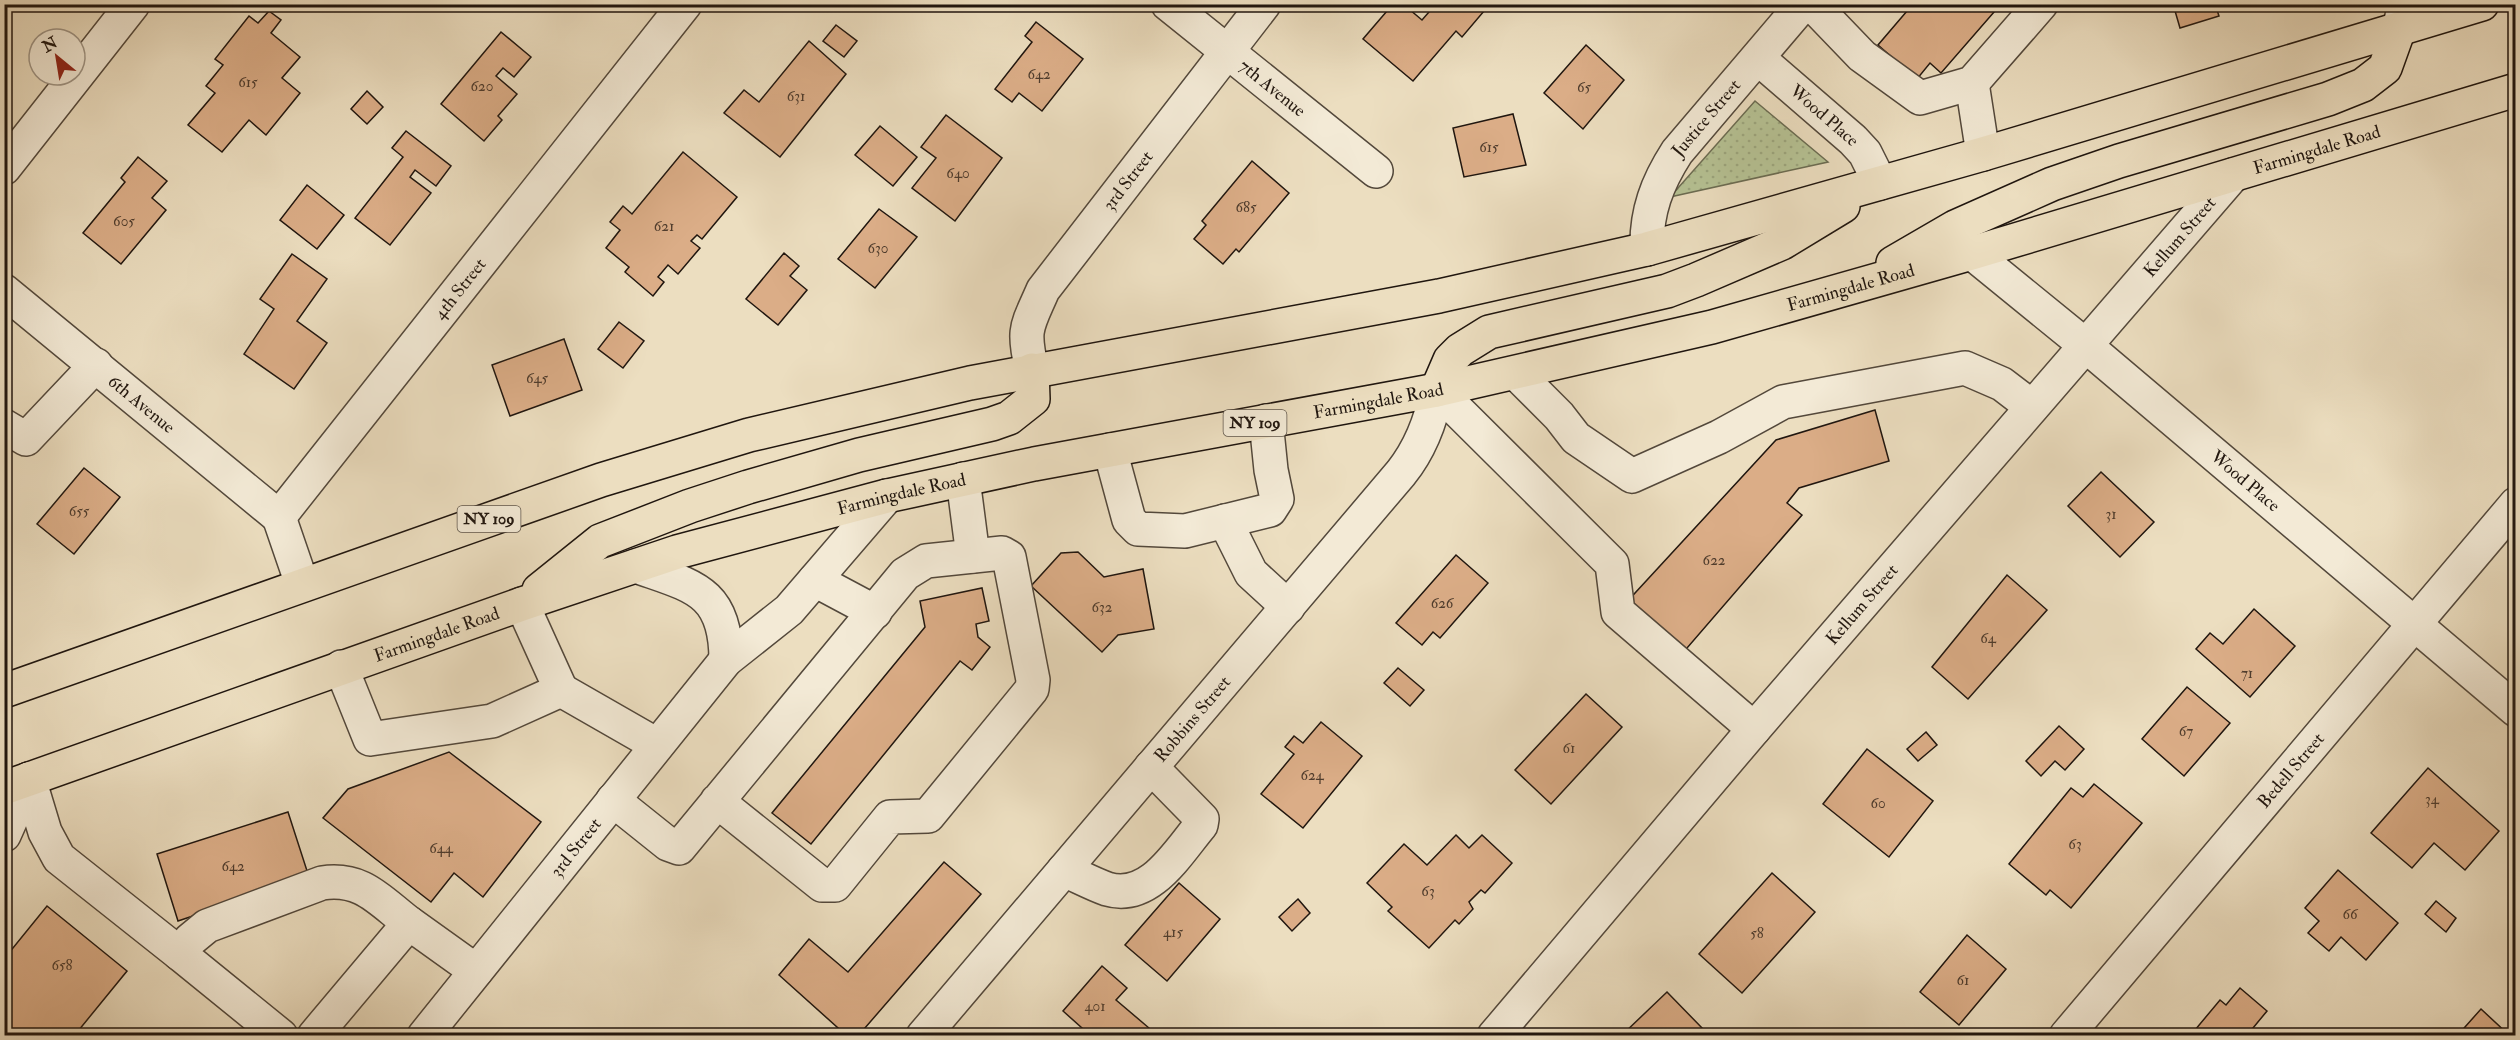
<svg xmlns="http://www.w3.org/2000/svg" width="2520" height="1040" font-family="'IM FELL Double Pica',serif">
  <defs>
    <pattern id="grass-dots" width="8" height="8" patternUnits="userSpaceOnUse" patternTransform="scale(1.5)"><rect width="8" height="8" fill="#b6c294"/><path d="M2 2h.1M6 6h.1" fill="none" stroke="#9ca67e" stroke-width="1.8" stroke-linecap="round"/></pattern>
  </defs>
  <rect width="100%" height="100%" fill="#ecdec0"/>
  <filter id="stains"><feTurbulence type="fractalNoise" baseFrequency=".00333" numOctaves="4"/><feColorMatrix values="0 0 0 0 .2 0 0 0 0 .09 0 0 0 0 .02 0 0 0 .5 -.17"/></filter>
  <radialGradient id="worn" r=".72"><stop offset=".6" stop-color="#630" stop-opacity="0"/><stop offset="1" stop-color="#630" stop-opacity=".3"/></radialGradient>
  <!-- grass -->
  <polygon fill="url(#grass-dots)" stroke="#6b6c52" stroke-width="1.5" points="1755,101 1828,162 1670,197"/>
  <!-- building -->
  <g fill="#dbad87" stroke="#20160f" stroke-width="1.5">
    <polygon points="1393,4 1403,4 1422,20 1436,4 1490,4 1462,37 1456,31 1413,81 1363,39"/>
    <polygon points="1913,4 2001,4 1941,73 1930,63 1917,79 1878,45"/>
    <polygon points="2173,4 2215,4 2219,16 2180,28"/>
    <polygon points="269,11 281,20 271,33 300,57 282,78 300,93 266,135 249,120 222,152 188,125 215,93 206,86 223,65 215,59 249,16 258,23"/>
    <polygon points="1036,22 1083,59 1042,111 1019,93 1012,102 995,89 1032,42 1025,36"/>
    <polygon points="836,25 857,41 844,57 823,41"/>
    <polygon points="501,32 531,57 514,77 503,68 496,76 517,94 498,116 502,120 484,141 441,104"/>
    <polygon points="809,41 846,74 780,157 724,113 744,90 759,102"/>
    <polygon points="1586,45 1624,80 1583,129 1544,93"/>
    <polygon points="367,91 383,107 367,124 351,109"/>
    <polygon points="1513,114 1526,165 1464,177 1453,128"/>
    <polygon points="946,115 1002,158 955,221 912,188 936,158 921,147"/>
    <polygon points="880,126 917,157 893,186 855,155"/>
    <polygon points="406,131 451,166 436,186 415,170 410,177 431,193 390,245 355,218 403,157 392,148"/>
    <polygon points="683,152 737,197 702,239 697,235 691,241 700,248 678,274 668,265 658,277 664,282 653,296 625,272 629,267 606,248 620,230 610,222 623,206 632,214"/>
    <polygon points="138,157 167,181 152,198 166,210 121,264 83,233 125,182 121,178"/>
    <polygon points="1252,161 1289,193 1239,252 1236,249 1223,264 1194,239 1206,225 1202,221"/>
    <polygon points="307,185 344,215 317,249 280,220"/>
    <polygon points="879,209 917,237 875,288 838,259"/>
    <polygon points="784,253 799,266 790,276 807,290 778,325 746,299"/>
    <polygon points="292,254 327,279 297,321 327,343 294,389 244,354 274,309 260,299"/>
    <polygon points="619,322 644,341 623,368 598,349"/>
    <polygon points="564,339 582,390 510,416 492,365"/>
    <polygon points="1875,410 1889,461 1799,488 1787,503 1802,515 1681,655 1624,605 1776,440"/>
    <polygon points="84,468 120,497 74,554 37,524"/>
    <polygon points="2101,472 2154,522 2120,557 2068,506"/>
    <polygon points="1078,552 1104,577 1143,569 1154,629 1118,635 1102,652 1031,586 1061,553"/>
    <polygon points="1456,555 1488,583 1440,638 1433,632 1422,645 1396,623"/>
    <polygon points="2007,575 2047,610 1968,699 1932,667"/>
    <polygon points="982,588 989,621 976,624 978,637 990,647 972,670 960,661 811,844 772,813 925,627 920,601"/>
    <polygon points="2254,609 2295,646 2250,697 2196,649 2210,633 2223,644"/>
    <polygon points="1398,668 1424,690 1410,706 1384,683"/>
    <polygon points="2187,687 2230,723 2184,776 2142,739"/>
    <polygon points="1586,694 1622,727 1551,804 1515,770"/>
    <polygon points="1321,722 1362,756 1303,828 1261,794 1294,754 1285,747 1294,736 1303,743"/>
    <polygon points="2059,726 2084,749 2065,770 2055,761 2041,776 2026,761"/>
    <polygon points="1926,732 1937,745 1918,761 1907,749"/>
    <polygon points="1867,749 1933,801 1889,857 1823,804"/>
    <polygon points="449,752 541,822 483,897 454,873 431,902 323,818 348,789"/>
    <polygon points="2428,768 2499,831 2465,870 2434,843 2412,868 2371,833"/>
    <polygon points="2094,784 2142,823 2071,908 2050,890 2046,895 2009,864 2071,788 2083,797"/>
    <polygon points="288,812 309,877 178,921 157,854"/>
    <polygon points="1456,835 1469,848 1482,835 1512,863 1485,893 1481,890 1469,902 1473,909 1459,924 1455,920 1429,948 1388,911 1392,907 1367,883 1404,844 1427,865"/>
    <polygon points="944,862 981,894 858,1036 847,1036 779,975 809,939 848,972"/>
    <polygon points="2338,870 2398,923 2366,960 2341,937 2329,951 2308,933 2319,921 2305,908"/>
    <polygon points="1772,873 1815,912 1742,993 1699,954"/>
    <polygon points="1179,883 1220,919 1167,981 1125,945"/>
    <polygon points="1298,899 1310,913 1292,931 1279,917"/>
    <polygon points="2436,901 2456,918 2446,932 2425,914"/>
    <polygon points="47,906 127,971 74,1036 4,1036 4,959"/>
    <polygon points="1967,935 2006,969 1959,1025 1920,992"/>
    <polygon points="1102,966 1127,988 1116,1000 1149,1028 1143,1036 1091,1036 1063,1011"/>
    <polygon points="2240,988 2267,1011 2253,1028 2261,1036 2190,1036 2220,1000 2226,1005"/>
    <polygon points="1667,992 1703,1029 1696,1036 1621,1036"/>
    <polygon points="2481,1009 2510,1036 2457,1036"/>
  </g>
  <g fill="none" stroke-linecap="round" stroke-linejoin="round">
    <!-- minor casing -->
    <g stroke="#53483b" stroke-width="36">
      <g id="minor">
        <path id="s1" d="M 1168,4 L 1376,171"/>
        <polyline points="1812,4 1862,56 1920,98 1972,83 2041,4"/>
        <polyline points="2399,29 2405,4"/>
        <path id="s2" d="M 1758,58 L 1853,140 L 1865,153 L 1880,183"/>
        <polyline points="1972,83 1983,154"/>
        <polyline points="4,168 133,4"/>
        <path id="s3" d="M 1647,249 C 1646,212 1657,183 1677,152 L 1803,4"/>
        <path id="s4" d="M 1972,253 L 2085,345 L 2516,710"/>
        <path id="s5" d="M 4,291 L 279,517"/>
        <path id="s6" d="M 1032,370 C 1022,328 1027,327 1043,290 L 1264,4"/>
        <polyline points="1516,373 1559,416 1576,438 1632,476 1719,437 1783,402 1965,368 2002,384 2032,407"/>
        <polyline points="1437,390 1612,564 1618,612 1754,729"/>
        <polyline points="4,426 26,439 96,365"/>
        <polyline points="1110,450 1129,520 1138,529 1185,531 1270,510 1277,499 1271,470 1266,421"/>
        <polyline points="963,479 973,556"/>
        <path id="s7" d="M 279,517 L 685,4"/>
        <polyline points="279,517 302,584"/>
        <polyline points="1225,521 1251,573 1288,607"/>
        <path d="M 636,566 C 692,586 726,590 726,660"/>
        <polyline points="815,580 875,612"/>
        <polyline points="341,667 370,739 492,721 561,690 522,604"/>
        <polyline points="561,690 657,745"/>
        <polyline points="29,779 45,832 59,858 180,954"/>
        <polyline points="613,800 668,844 679,848 905,574 926,561 1002,553 1009,557 1033,680 1032,689 928,816 890,817 835,885 822,885 717,801"/>
        <polyline points="4,835 29,779"/>
        <path d="M 1064,870 C 1078,876 1093,884 1107,889 C 1150,902 1178,852 1201,825 L 1202,819 L 1151,767"/>
        <path d="M 281,1036 L 180,954 L 190,940 L 207,926 L 322,883 C 362,877 379,900 409,923"/>
        <polyline points="314,1036 409,923 476,971"/>
        <path id="s8" d="M 424,1036 L 726,660 L 789,610 L 887,496"/>
        <path id="s9" d="M 923,1036 L 1401,473 C 1421,448 1431,421 1437,390"/>
        <path id="s10" d="M 1494,1036 L 1754,729 L 2233,175"/>
        <path id="s11" d="M 2066,1036 L 2516,504"/>
      </g>
    </g>
    <!-- major casing -->
    <g stroke="#20160f" stroke-width="36">
      <g id="major">
        <polyline points="1893,263 1955,227 2052,184 2119,161 2328,99 2363,85 2385,68 2399,29"/>
        <polyline points="1437,390 1450,360 1460,350 1489,332 1667,291 1696,280 1782,243 1843,206"/>
        <polyline points="539,590 600,541 690,506 748,487 859,455 992,424 1009,418 1033,399 1032,370"/>
        <polyline points="4,691 601,480 749,435 970,383 1439,296 1647,249 1983,154 2482,4"/>
        <path id="s12" d="M 4,788 L 522,604 L 677,552 L 887,496 L 1034,464 L 1437,390 L 1712,327 L 1972,253 L 2516,90"/>
      </g>
    </g>
    <!-- minor -->
    <use href="#minor" stroke="#f3ead6" stroke-width="33"/>
    <!-- major -->
    <use href="#major" stroke="#ecdec0" stroke-width="33"/>
  </g>
  <g text-anchor="middle" dominant-baseline="central" stroke-width="4.5" stroke-linejoin="round" paint-order="stroke">
    <!-- number labels -->
    <g font-size="15" fill="#4f3c2d">
      <text x="1039" y="74">642</text>
      <text x="248" y="82">615</text>
      <text x="482" y="86">620</text>
      <text x="1584" y="87">65</text>
      <text x="796" y="96">631</text>
      <text x="1489" y="147">615</text>
      <text x="958" y="173">640</text>
      <text x="1246" y="207">685</text>
      <text x="124" y="221">605</text>
      <text x="664" y="226">621</text>
      <text x="878" y="248">630</text>
      <text x="537" y="378">645</text>
      <text x="79" y="511">655</text>
      <text x="2111" y="514">31</text>
      <text x="1714" y="560">622</text>
      <text x="1442" y="603">626</text>
      <text x="1102" y="607">632</text>
      <text x="1988" y="638">64</text>
      <text x="2247" y="673">71</text>
      <text x="2186" y="731">67</text>
      <text x="1569" y="748">61</text>
      <text x="1312" y="775">624</text>
      <text x="2432" y="799">34</text>
      <text x="1878" y="803">60</text>
      <text x="2075" y="844">63</text>
      <text x="441" y="848">644</text>
      <text x="233" y="866">642</text>
      <text x="1428" y="891">63</text>
      <text x="2350" y="914">66</text>
      <text x="1173" y="932">415</text>
      <text x="1757" y="933">58</text>
      <text x="62" y="965">658</text>
      <text x="1963" y="980">61</text>
      <text x="1095" y="1006">401</text>
    </g>
    <!-- shield labels -->
    <g fill="#f3ead6" stroke="#5f564b" stroke-width="1.5">
      <rect x="1223.5" y="410" width="63" height="26" rx="4.5"/>
      <rect x="457.5" y="506" width="63" height="26" rx="4.5"/>
    </g>
    <g font-size="16" font-weight="bold" fill="#20160f">
      <text x="1255" y="423">NY 109</text>
      <text x="489" y="519">NY 109</text>
    </g>
    <!-- street labels -->
    <g font-size="18" fill="#20160f" stroke="#f3ead6">
      <text stroke="none"><textPath href="#s1" startOffset="134">7th Avenue</textPath></text>
      <text stroke="none"><textPath href="#s2" startOffset="88">Wood Place</textPath></text>
      <text stroke="none"><textPath href="#s3" startOffset="148">Justice Street</textPath></text>
      <text stroke="none"><textPath href="#s12" startOffset="2403">Farmingdale Road</textPath></text>
      <text stroke="none"><textPath href="#s6" startOffset="222">3rd Street</textPath></text>
      <text stroke="none"><textPath href="#s10" startOffset="1053">Kellum Street</textPath></text>
      <text stroke="none"><textPath href="#s7" startOffset="291">4th Street</textPath></text>
      <text stroke="none"><textPath href="#s12" startOffset="1917">Farmingdale Road</textPath></text>
      <text stroke="none"><textPath href="#s12" startOffset="1431">Farmingdale Road</textPath></text>
      <text stroke="none"><textPath href="#s5" startOffset="178">6th Avenue</textPath></text>
      <text stroke="none"><textPath href="#s4" startOffset="356">Wood Place</textPath></text>
      <text stroke="none"><textPath href="#s12" startOffset="945">Farmingdale Road</textPath></text>
      <text stroke="none"><textPath href="#s10" startOffset="567">Kellum Street</textPath></text>
      <text stroke="none"><textPath href="#s12" startOffset="459">Farmingdale Road</textPath></text>
      <text stroke="none"><textPath href="#s9" startOffset="416">Robbins Street</textPath></text>
      <text stroke="none"><textPath href="#s11" startOffset="348">Bedell Street</textPath></text>
      <text stroke="none"><textPath href="#s8" startOffset="242">3rd Street</textPath></text>
    </g>
  </g>
  <!-- margin -->
  <rect width="2520" height="1040" fill="none" stroke="#ecdec0" stroke-width="24"/>
  <rect x="6" y="6" width="2508" height="1028" fill="none" stroke="#20160f" stroke-width="3"/>
  <rect x="12" y="12" width="2496" height="1016" fill="none" stroke="#20160f" stroke-width="1.5"/>
  <!-- north arrow -->
  <g transform="translate(57 57) rotate(330)"><circle r="28" fill="#f3ead6" stroke="#9f9586" stroke-width="1.5"/>
  <path d="M0-4.5L10 22L0 15L-10 22Z" fill="#8f2418"/>
  <text y="-9" font-size="16" font-weight="bold" text-anchor="middle" fill="#20160f">N</text>
  </g>
  <rect width="100%" height="100%" filter="url(#stains)"/>
  <rect width="100%" height="100%" fill="url(#worn)"/>
</svg>
